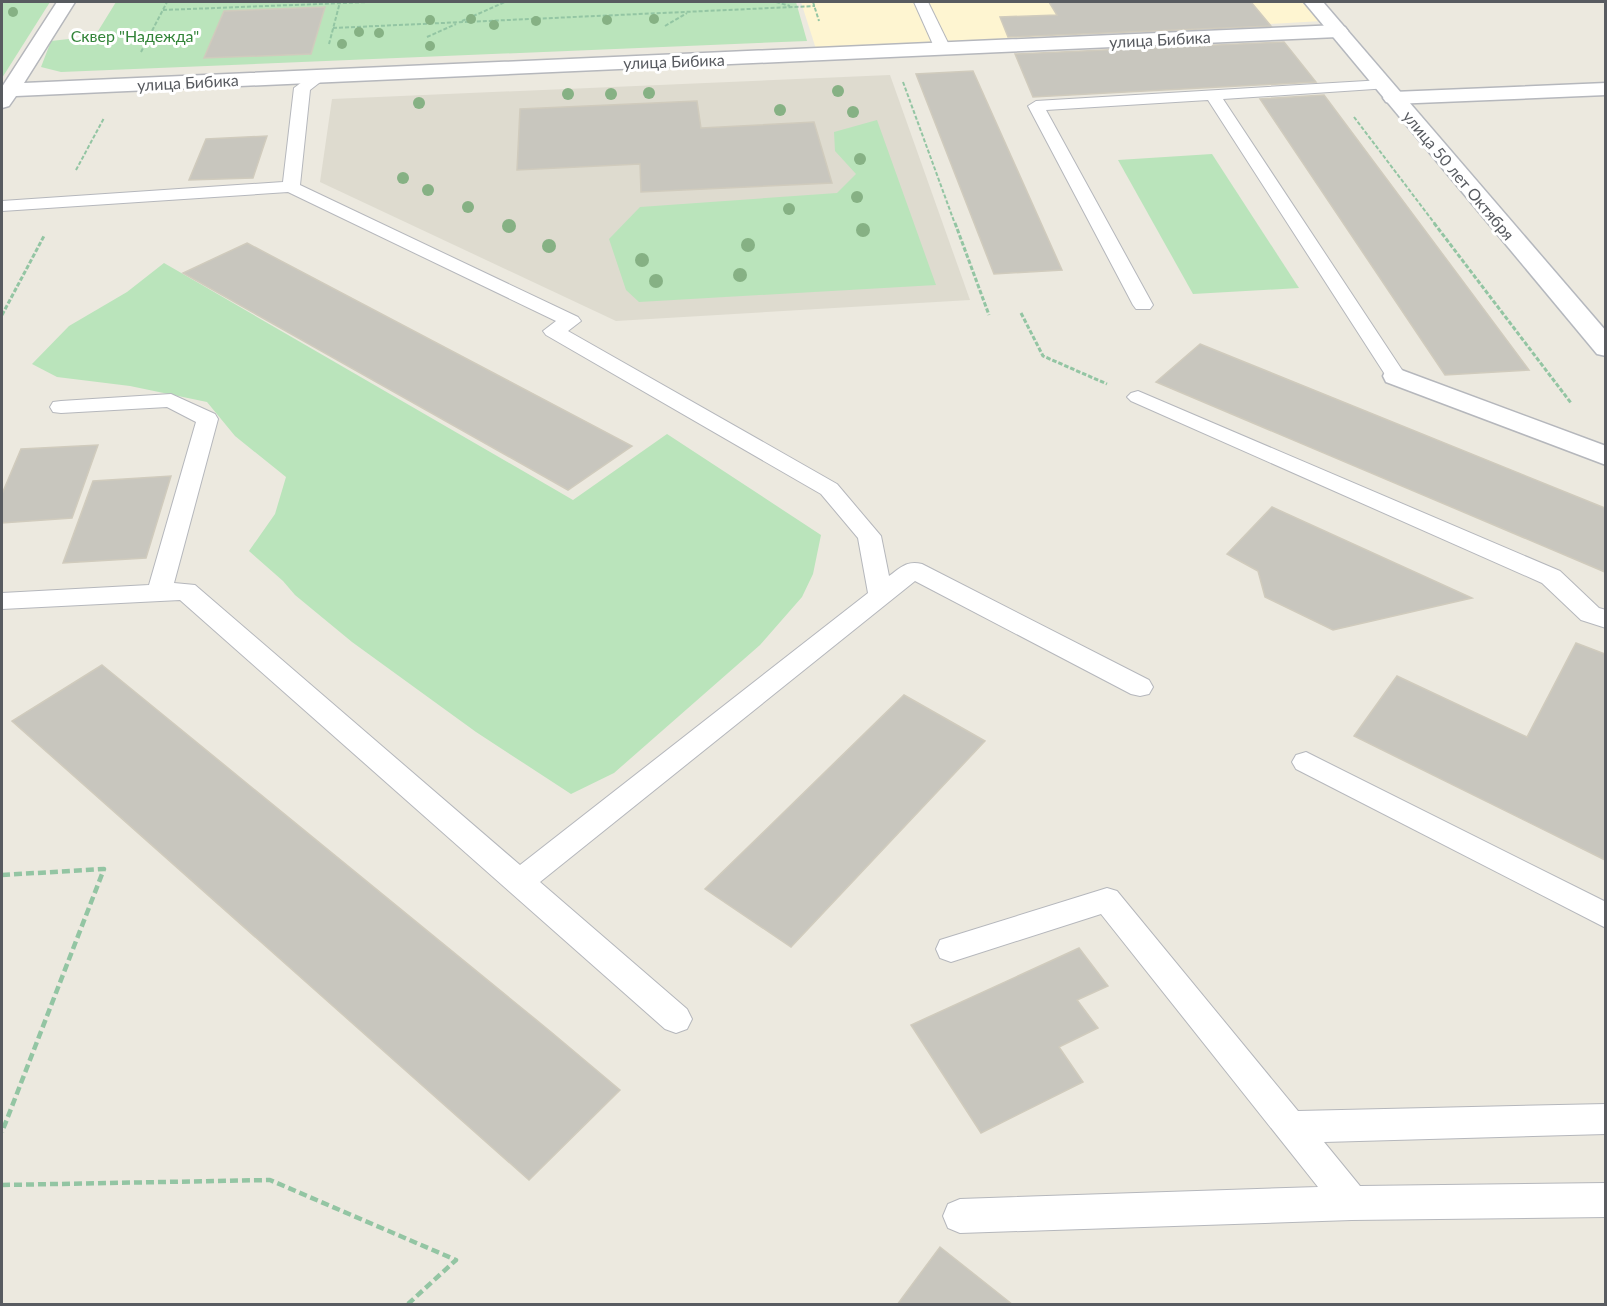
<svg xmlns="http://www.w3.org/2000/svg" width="1607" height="1306" font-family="Lato,sans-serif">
  <rect width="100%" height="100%" fill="#ece9df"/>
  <!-- commercial -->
  <polygon fill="#fef5d1" points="801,2 1305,2 1322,21 816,49"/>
  <!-- education -->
  <polygon fill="#dedbcf" points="890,75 970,300 616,321 320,182 332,99"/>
  <!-- green -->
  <g fill="#bae4bb">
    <polygon points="2,2 50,2 2,78"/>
    <polygon points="116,2 796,2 807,41 61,72 41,67 51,41 95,36"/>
    <polygon points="877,120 936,285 639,302 626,290 609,239 640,207 837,193 856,174 835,151 834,132"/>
    <polygon points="1212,154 1299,288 1193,294 1118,160"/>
    <polygon points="164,263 573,500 667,434 821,535 813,574 802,597 760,645 614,773 571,794 476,732 352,642 295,595 283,581 249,551 275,514 286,477 235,436 207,402 130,386 57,377 32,364 69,326 127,292"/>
  </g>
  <!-- building -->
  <g fill="#c8c6be" stroke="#d0cbbd" stroke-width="1.5">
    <polygon points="1049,2 1251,2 1271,26 1008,37 1000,17 1057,15"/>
    <polygon points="325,7 311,54 204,58 224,11"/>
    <polygon points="1284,42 1316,82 1033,97 1015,54"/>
    <polygon points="973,71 1062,270 994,274 916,74"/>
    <polygon points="1324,95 1529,370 1445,375 1260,99"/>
    <polygon points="697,101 701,128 814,122 832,183 641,192 640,164 517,170 520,109"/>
    <polygon points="267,136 253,178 189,180 206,139"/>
    <polygon points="247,243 632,446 568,490 183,273"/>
    <polygon points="1200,344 1605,508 1605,572 1156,382"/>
    <polygon points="98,445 72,518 2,523 2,494 21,449"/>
    <polygon points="171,476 146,558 63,563 93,481"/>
    <polygon points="1272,507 1472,598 1333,630 1265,597 1258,571 1227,554"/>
    <polygon points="1576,643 1605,654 1605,860 1354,736 1397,676 1527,737"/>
    <polygon points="102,665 551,1032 620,1090 529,1180 12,721"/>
    <polygon points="904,695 985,741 791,947 705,889"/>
    <polygon points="1079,948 1108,986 1077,1000 1098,1028 1059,1047 1083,1082 981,1133 911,1025"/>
    <polygon points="940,1247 1013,1305 897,1305"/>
  </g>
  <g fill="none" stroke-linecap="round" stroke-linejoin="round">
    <!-- service casing -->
    <g stroke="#b5b7bc" stroke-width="2">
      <g id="service">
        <polygon points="914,2 928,2 951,49 948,52 938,52 935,49"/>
        <path d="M 320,71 L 328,76 L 310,90 L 300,185 L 578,317 L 581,321 L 568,331 L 837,484 L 881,536 L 889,576 C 900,568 907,560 922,564 L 1149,680 L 1153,687 L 1149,694 L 1140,696 L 1131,694 L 915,581 L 540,882 L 687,1009 L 692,1019 L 687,1029 L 676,1033 L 665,1029 L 180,600 L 2,609 L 2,593 L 149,585 L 196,422 L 167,407 L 61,413 L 53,412 L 50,407 L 53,402 L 61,401 L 171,394 L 215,414 L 218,419 L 174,583 L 195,585 L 520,865 L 868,593 L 858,538 L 821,494 L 546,335 L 543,331 L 556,321 L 288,192 L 2,211 L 2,201 L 283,182 L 294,88 L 314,73 Z"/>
        <polygon points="1383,80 1389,82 1391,85 1389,88 1223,99 1406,376 1403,380 1396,382 1389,380 1386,376 1208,100 1046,110 1153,305 1150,309 1136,309 1133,305 1028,106 1036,101"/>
        <polygon points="1138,391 1560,571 1599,608 1606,610 1606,628 1581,620 1542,583 1131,401 1127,397 1131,393"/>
        <polygon points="1306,752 1606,902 1606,928 1296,769 1292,762 1296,755"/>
        <polygon points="1107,888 1117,891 1298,1111 1606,1104 1606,1134 1324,1142 1360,1186 1606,1183 1606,1217 1352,1220 960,1233 948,1228 943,1216 948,1204 960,1199 1318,1187 1101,914 951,962 940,958 936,949 940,940"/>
      </g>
    </g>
    <!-- minor casing -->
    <g stroke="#b5b7bc" stroke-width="3">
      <g id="minor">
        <polygon points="57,2 75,2 24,83 1338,25 1345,27 1348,31 1345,35 1338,37 16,96 9,106 2,108 2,87"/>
        <polygon points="1606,83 1606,95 1393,104 1386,102 1383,98 1386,94 1393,92"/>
        <polygon points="1396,368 1606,446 1606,465 1386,382 1383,376 1386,370"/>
      </g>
    </g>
    <!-- secondary casing -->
    <g stroke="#b5b8be" stroke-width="3">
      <polygon id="secondary" points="1304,2 1323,2 1606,331 1606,356 1597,354"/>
    </g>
    <!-- path-far2 -->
    <g stroke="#93c5a3" stroke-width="2" stroke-dasharray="4 2" stroke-linecap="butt">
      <polyline points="776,2 790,6"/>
      <polyline points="813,2 819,21"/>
      <polyline points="163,10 370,2"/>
      <polyline points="462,21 505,2"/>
      <polyline points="665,26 687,13"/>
      <polyline points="333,28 815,6"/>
      <polyline points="427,37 456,24"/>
      <polyline points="329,44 340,2"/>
      <polyline points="141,52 167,2"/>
      <polyline points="903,82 955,224"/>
      <polyline points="1354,117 1435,224"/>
      <polyline points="76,170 104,118"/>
    </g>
    <!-- path-far1 -->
    <g stroke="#93c5a3" stroke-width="3" stroke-dasharray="4.5 2" stroke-linecap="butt">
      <polyline points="955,223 989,315"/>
      <polyline points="1434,223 1571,403"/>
      <polyline points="1021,313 1043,356 1107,384"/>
      <polyline points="2,315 44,236"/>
    </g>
    <!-- path -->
    <g stroke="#93c5a3" stroke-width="4.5" stroke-dasharray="8 4" stroke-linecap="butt">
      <polyline points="2,875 104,869 2,1132"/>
      <polyline points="2,1185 270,1180 456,1260 408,1304"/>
    </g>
    <!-- service -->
    <use href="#service" fill="#fff" fill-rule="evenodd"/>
    <!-- minor -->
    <use href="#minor" fill="#fff" fill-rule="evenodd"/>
    <!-- secondary -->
    <use href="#secondary" fill="#fff" fill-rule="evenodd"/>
  </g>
  <!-- trees -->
  <g fill="#86b184">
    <circle cx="13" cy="12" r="5"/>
    <circle cx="471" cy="19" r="5"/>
    <circle cx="654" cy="19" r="5"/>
    <circle cx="430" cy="20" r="5"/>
    <circle cx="607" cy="20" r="5"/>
    <circle cx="536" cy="21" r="5"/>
    <circle cx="494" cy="25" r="5"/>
    <circle cx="359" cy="32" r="5"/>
    <circle cx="379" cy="33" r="5"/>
    <circle cx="342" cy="44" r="5"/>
    <circle cx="430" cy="46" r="5"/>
    <circle cx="838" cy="91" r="6"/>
    <circle cx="649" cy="93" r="6"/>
    <circle cx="568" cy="94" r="6"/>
    <circle cx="611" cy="94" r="6"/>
    <circle cx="419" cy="103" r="6"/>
    <circle cx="780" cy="110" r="6"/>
    <circle cx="853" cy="112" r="6"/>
    <circle cx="860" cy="159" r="6"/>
    <circle cx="403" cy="178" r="6"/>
    <circle cx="428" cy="190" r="6"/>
    <circle cx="857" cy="197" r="6"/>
    <circle cx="468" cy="207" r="6"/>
    <circle cx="789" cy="209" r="6"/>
    <circle cx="509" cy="226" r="7"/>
    <circle cx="863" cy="230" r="7"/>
    <circle cx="748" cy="245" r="7"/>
    <circle cx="549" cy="246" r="7"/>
    <circle cx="642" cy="260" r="7"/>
    <circle cx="740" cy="275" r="7"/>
    <circle cx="656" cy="281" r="7"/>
  </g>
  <g text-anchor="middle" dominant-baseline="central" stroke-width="6" stroke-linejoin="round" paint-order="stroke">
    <!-- far-park labels -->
    <g font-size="16" fill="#338439" stroke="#fff">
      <text x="135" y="35">Сквер "Надежда"</text>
    </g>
    <!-- far-street labels -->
    <g font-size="16" fill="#585b60" stroke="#fff">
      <text transform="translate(1160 39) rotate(-3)">улица Бибика</text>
      <text transform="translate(674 61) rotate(-2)">улица Бибика</text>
      <text transform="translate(188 82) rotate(-3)">улица Бибика</text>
      <text transform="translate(1459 175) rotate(50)">улица 50 лет Октября</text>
    </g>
  </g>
  <!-- border -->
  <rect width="1607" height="1306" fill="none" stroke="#585b60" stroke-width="6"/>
</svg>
